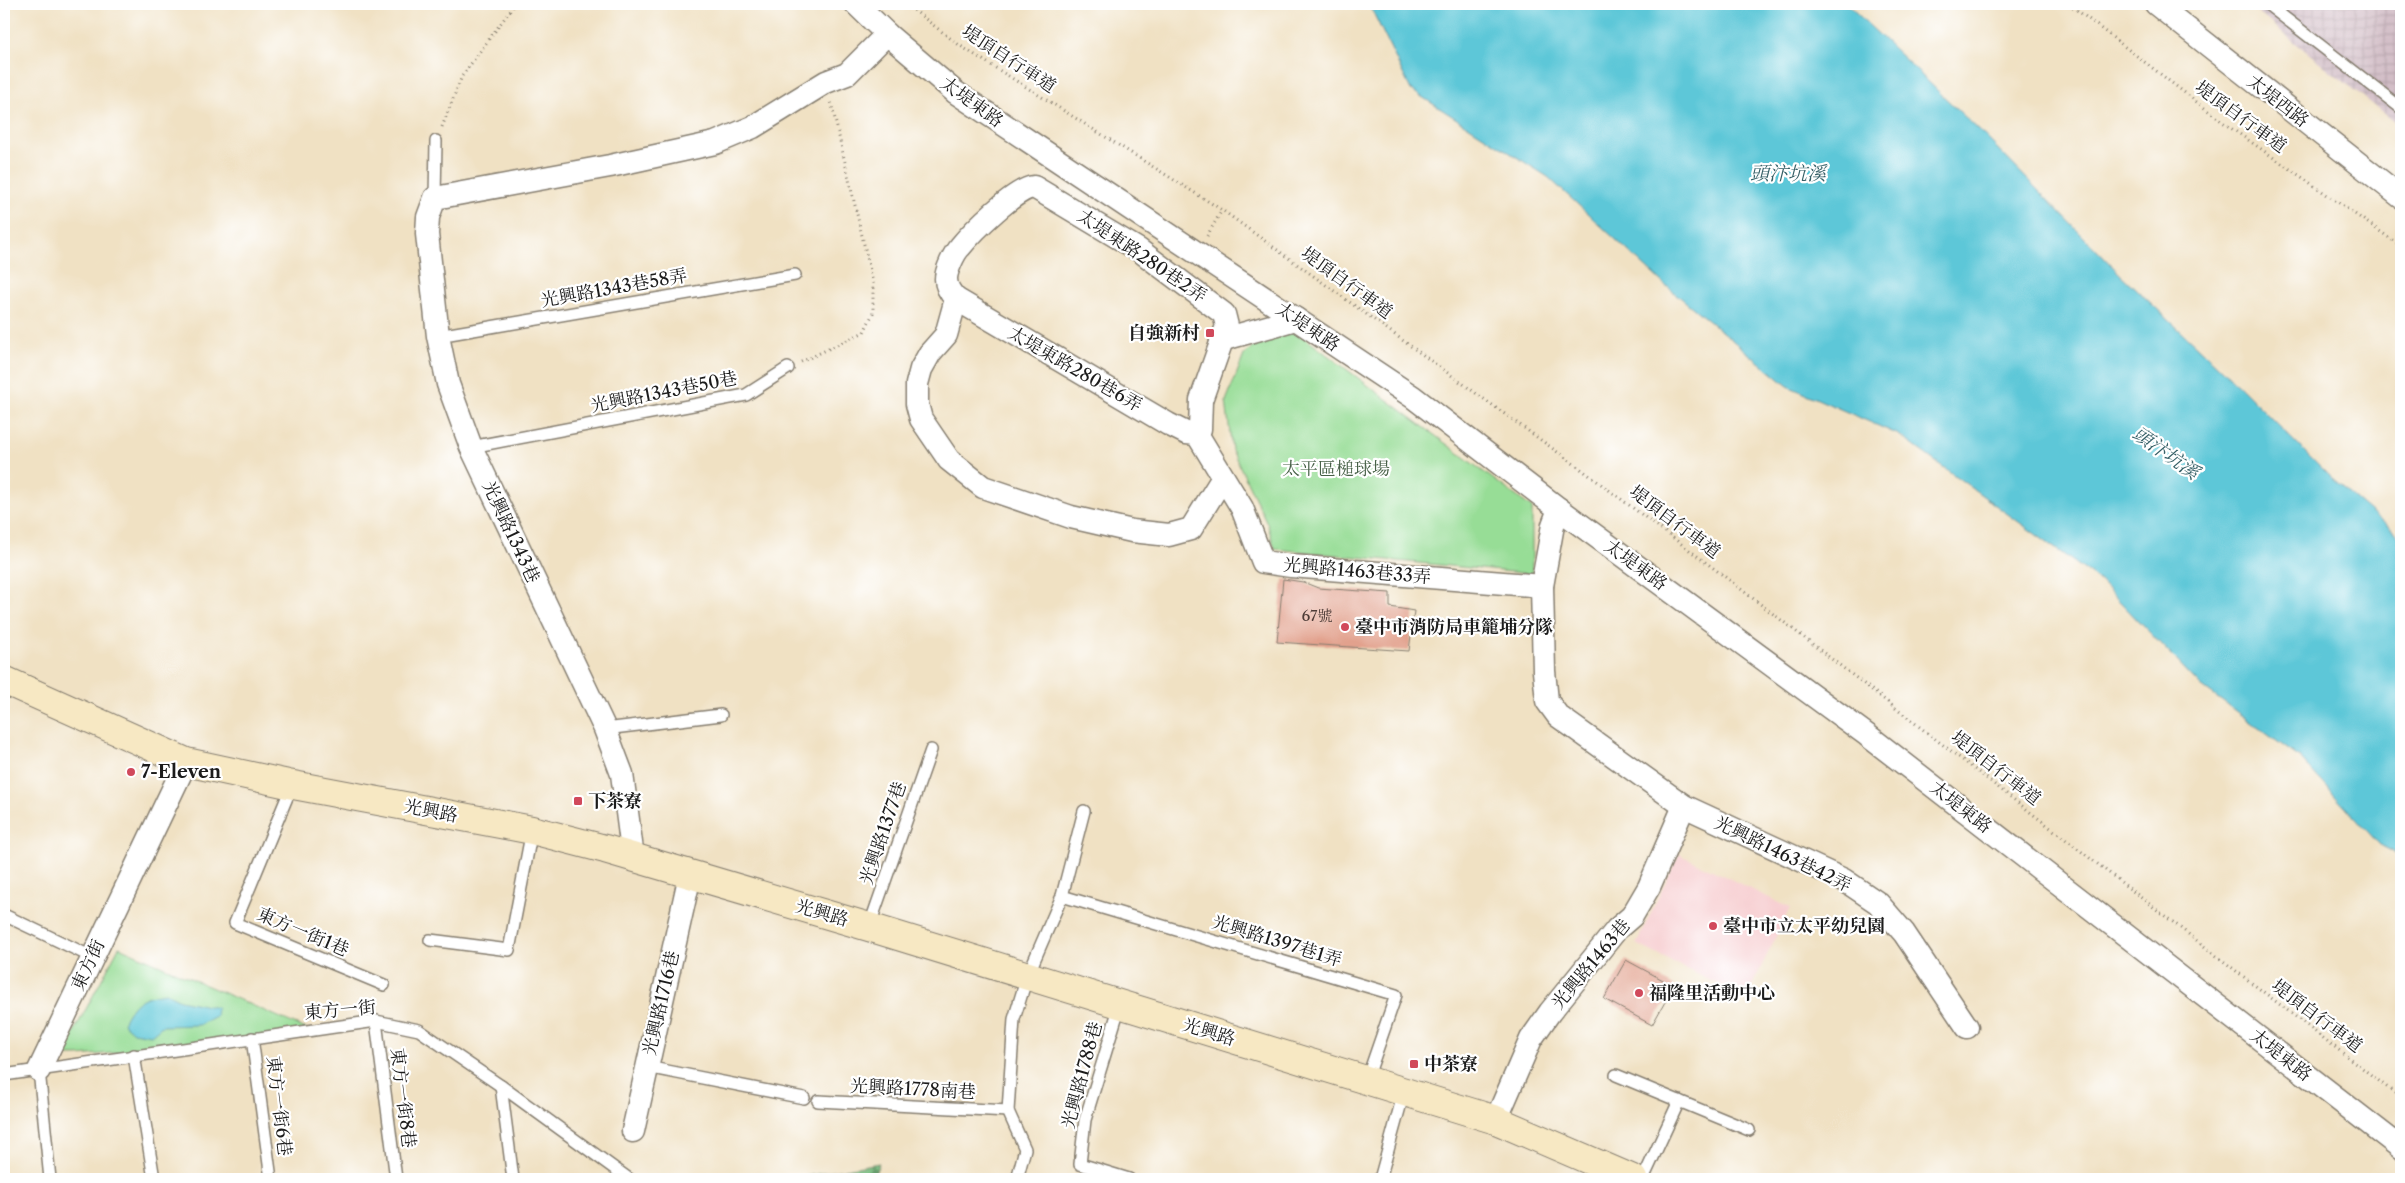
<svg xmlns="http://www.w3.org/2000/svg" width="2405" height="1183" font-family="'Libre Caslon Text','Noto Serif TC',serif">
  <defs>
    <pattern id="industrial-grid" width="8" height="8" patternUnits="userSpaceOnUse" patternTransform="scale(1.25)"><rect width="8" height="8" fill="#d2bdc6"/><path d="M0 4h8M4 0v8" fill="none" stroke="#b4a2aa"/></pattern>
    <pattern id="forest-firs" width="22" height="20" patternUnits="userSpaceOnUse" patternTransform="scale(1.25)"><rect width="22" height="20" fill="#79bc7f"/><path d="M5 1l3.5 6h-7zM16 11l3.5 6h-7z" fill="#629867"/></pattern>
  </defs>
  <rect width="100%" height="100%" fill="#fff"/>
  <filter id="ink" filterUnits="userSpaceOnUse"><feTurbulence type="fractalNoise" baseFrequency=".02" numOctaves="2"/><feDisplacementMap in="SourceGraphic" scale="10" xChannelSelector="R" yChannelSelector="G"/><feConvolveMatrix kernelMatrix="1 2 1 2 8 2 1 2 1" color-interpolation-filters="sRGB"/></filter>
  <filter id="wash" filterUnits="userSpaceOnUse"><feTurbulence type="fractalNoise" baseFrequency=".0096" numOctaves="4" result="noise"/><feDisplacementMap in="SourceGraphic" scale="20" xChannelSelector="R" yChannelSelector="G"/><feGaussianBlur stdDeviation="1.12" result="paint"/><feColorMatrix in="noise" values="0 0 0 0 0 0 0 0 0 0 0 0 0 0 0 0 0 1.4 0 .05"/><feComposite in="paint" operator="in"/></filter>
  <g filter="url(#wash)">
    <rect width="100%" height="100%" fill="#f0e1c3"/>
    <!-- built -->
    <polygon fill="#f7cfd1" points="1679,854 1790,908 1746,998 1636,944"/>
    <!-- industrial -->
    <polygon fill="url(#industrial-grid)" points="2247,4 2401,4 2401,127"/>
    <!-- forest -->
    <polygon fill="url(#forest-firs)" stroke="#4a6c4e" points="879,1163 873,1179 790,1179"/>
    <!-- park -->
    <g fill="#97dd96" stroke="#5a7c59">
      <polygon points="1271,329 1294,330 1532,508 1532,574 1275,549 1267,523 1232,450 1226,401 1244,355"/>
      <polygon points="119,947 306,1029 304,1037 78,1056 61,1056"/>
    </g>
    <!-- water -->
    <g fill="#5dc7d8" stroke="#3c727a">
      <polygon points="1369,4 1847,4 1985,136 2121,275 2238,385 2332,479 2401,537 2401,856 2380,845 2300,758 2201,686 2100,581 1899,435 1788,386 1664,284 1548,177 1411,90"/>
      <path d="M 166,993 L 180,1000 L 217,1008 L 216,1016 L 199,1025 L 162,1026 L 151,1035 L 133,1032 L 123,1023 C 134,1001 142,996 166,993 Z"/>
    </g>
    <g id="blocks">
      <!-- building -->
      <g fill="#e2a18d">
        <polygon points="1283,579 1303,582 1318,588 1390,593 1390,607 1414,611 1409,651 1277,642"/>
        <polygon points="1626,960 1674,986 1652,1025 1604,999"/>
      </g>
    </g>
  </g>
  <g filter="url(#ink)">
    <use href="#blocks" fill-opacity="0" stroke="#867e70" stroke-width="1"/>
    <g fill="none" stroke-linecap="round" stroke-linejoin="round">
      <!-- service casing -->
      <g stroke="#867e70" stroke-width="14">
        <g id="service">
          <polyline points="2267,4 2401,108"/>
          <polyline points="435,198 436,141"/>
          <polyline points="438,336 795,275"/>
          <polyline points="471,447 746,395 788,368"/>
          <polyline points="605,729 721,715"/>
          <polyline points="288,785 288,795 235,923 384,985"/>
          <polyline points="1062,896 1396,995 1367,1079"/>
          <polyline points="4,915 92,957"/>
          <polyline points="869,927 931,750"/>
          <polyline points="430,940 509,950 532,830"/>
          <polyline points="1120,1005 1085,1120 1080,1164 1129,1179"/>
          <polyline points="376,1021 396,1179"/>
          <polyline points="252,1038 271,1179"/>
          <polyline points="134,1055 154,1179"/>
          <polyline points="647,1067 804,1098"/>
          <polyline points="39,1070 50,1179"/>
          <polyline points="4,1075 376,1021 419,1030 501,1086 629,1179"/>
          <polyline points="1616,1075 1749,1130"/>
          <polyline points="501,1086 513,1179"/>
          <polyline points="818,1101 1008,1111"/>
          <polyline points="1017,1179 1025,1149 1008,1111 1014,1019 1027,977 1062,896 1084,811"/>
          <polyline points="1380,1179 1404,1092"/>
          <polyline points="1643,1179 1679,1101"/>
        </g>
      </g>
      <!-- minor casing -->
      <g stroke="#867e70" stroke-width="25">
        <g id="minor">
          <polyline points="856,4 887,34 955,92 1413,397 1559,509 1867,735 2401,1148"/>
          <polyline points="2156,4 2401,197"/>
          <polyline points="956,299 946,335 930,353 921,369 917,384 917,404 921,419 949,460 983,487 1071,517 1132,531 1169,535 1191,529 1222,479"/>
          <polyline points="1221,340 1296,319"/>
          <path d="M 1197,434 L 1186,433 L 1168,424 L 956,299 C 951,294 946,287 946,279 C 946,271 954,253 960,247 C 973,231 1016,188 1034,187 L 1139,250 L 1224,314 L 1227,326 L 1201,400 L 1200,429 L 1197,434 L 1242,508 L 1263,562 L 1291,566 L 1542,586"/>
          <polyline points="1559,509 1553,525 1542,586 1544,671 1547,701 1558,716 1684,806 1844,880 1878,903 1904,933 1967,1027"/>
          <polyline points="633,858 622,774 605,729 471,447 448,384 438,336 427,234 428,217 435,198 610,166 715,143 753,127 826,82 847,74 887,34"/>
          <polyline points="39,1070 186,762"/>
          <polyline points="1496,1120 1531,1039 1550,1012 1617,929 1632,916 1649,887 1684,806"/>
          <polyline points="633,1131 690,875"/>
        </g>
      </g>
      <!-- secondary casing -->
      <g stroke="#867e70" stroke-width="30">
        <polyline id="secondary" points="4,680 186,762 288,784 532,830 605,849 869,927 1496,1120 1633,1179"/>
      </g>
      <!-- path -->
      <g stroke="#867e70" stroke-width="3" stroke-dasharray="1 4" stroke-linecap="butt">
        <polyline points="906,4 959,45 1222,210 1581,469 1724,576 2401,1098"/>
        <polyline points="2069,4 2228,126 2401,246"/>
        <polyline points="442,127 462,76 515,4"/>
        <polyline points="1207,236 1222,210"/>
        <polyline points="801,362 864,332 873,313 873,283 831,102"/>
      </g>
      <!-- service -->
      <use href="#service" stroke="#fff" stroke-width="11"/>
      <!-- minor -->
      <use href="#minor" stroke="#fff" stroke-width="22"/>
      <!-- secondary -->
      <use href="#secondary" stroke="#f7e8c3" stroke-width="28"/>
    </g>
  </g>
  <!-- markers -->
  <g fill="#d1495b" stroke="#fff" stroke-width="2">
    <rect x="1205" y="328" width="10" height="10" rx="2.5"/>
    <circle cx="1345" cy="627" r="5"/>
    <circle cx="131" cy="772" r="5"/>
    <rect x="573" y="796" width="10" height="10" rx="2.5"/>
    <circle cx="1713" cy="926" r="5"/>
    <circle cx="1639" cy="993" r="5"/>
    <rect x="1409" y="1059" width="10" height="10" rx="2.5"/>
  </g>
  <g text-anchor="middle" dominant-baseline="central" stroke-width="4.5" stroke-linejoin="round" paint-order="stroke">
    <!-- number labels -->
    <g font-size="15" fill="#4e3d38">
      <text x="1317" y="615">67號</text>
    </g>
    <!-- street labels -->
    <g font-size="18" fill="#1c1c1c" stroke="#fff">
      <text transform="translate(1009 59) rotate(33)">堤頂自行車道</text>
      <text transform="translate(2278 101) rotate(38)">太堤西路</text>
      <text transform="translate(972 102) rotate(36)">太堤東路</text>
      <text transform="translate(2241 117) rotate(36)">堤頂自行車道</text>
      <text transform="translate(1142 256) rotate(34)">太堤東路280巷2弄</text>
      <text transform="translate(1347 283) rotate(36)">堤頂自行車道</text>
      <text transform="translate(614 288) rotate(-10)">光興路1343巷58弄</text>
      <text transform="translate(1308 327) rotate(34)">太堤東路</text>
      <text transform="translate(1075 369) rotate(30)">太堤東路280巷6弄</text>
      <text transform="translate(664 392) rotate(-11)">光興路1343巷50巷</text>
      <text transform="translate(1675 522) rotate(37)">堤頂自行車道</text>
      <text transform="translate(511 532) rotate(65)">光興路1343巷</text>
      <text transform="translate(1636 565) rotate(36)">太堤東路</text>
      <text transform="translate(1357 571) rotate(5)">光興路1463巷33弄</text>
      <text transform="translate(1996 768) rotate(38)">堤頂自行車道</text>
      <text transform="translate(1961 807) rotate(38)">太堤東路</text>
      <text transform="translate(431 811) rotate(11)">光興路</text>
      <text transform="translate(883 833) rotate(-71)">光興路1377巷</text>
      <text transform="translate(1783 854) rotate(26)">光興路1463巷42弄</text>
      <text transform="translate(822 913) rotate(16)">光興路</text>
      <text transform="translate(303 932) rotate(23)">東方一街1巷</text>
      <text transform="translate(1277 941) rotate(17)">光興路1397巷1弄</text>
      <text transform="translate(1591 964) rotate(-50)">光興路1463巷</text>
      <text transform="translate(88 965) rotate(-65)">東方街</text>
      <text transform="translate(661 1003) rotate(-77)">光興路1716巷</text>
      <text transform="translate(340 1010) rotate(-5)">東方一街</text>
      <text transform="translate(2317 1016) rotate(37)">堤頂自行車道</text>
      <text transform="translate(1209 1032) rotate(17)">光興路</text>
      <text transform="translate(2281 1055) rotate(38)">太堤東路</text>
      <text transform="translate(1082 1075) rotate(-75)">光興路1788巷</text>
      <text transform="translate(913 1089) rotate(3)">光興路1778南巷</text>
      <text transform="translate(403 1098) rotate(83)">東方一街8巷</text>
      <text transform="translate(279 1106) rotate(83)">東方一街6巷</text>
    </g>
    <!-- poi labels -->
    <g font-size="18" font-weight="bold" fill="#1c1c1c" stroke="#fff" text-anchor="start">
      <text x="1200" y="333" text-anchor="end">自強新村</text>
      <text x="1355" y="627">臺中市消防局車籠埔分隊</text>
      <text x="141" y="772">7-Eleven</text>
      <text x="588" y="801">下茶寮</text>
      <text x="1723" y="926">臺中市立太平幼兒園</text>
      <text x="1649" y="993">福隆里活動中心</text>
      <text x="1424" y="1064">中茶寮</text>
    </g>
    <!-- park labels -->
    <g font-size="18" fill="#476047" stroke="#fff">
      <text x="1336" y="469">太平區槌球場</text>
    </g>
    <!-- water labels -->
    <g font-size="19" font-style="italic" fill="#366067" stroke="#fff">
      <text x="1788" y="173">頭汴坑溪</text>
      <text transform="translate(2166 453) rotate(35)">頭汴坑溪</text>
    </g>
  </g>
  <!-- margin -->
  <rect width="2405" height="1183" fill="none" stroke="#fff" stroke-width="20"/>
</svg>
